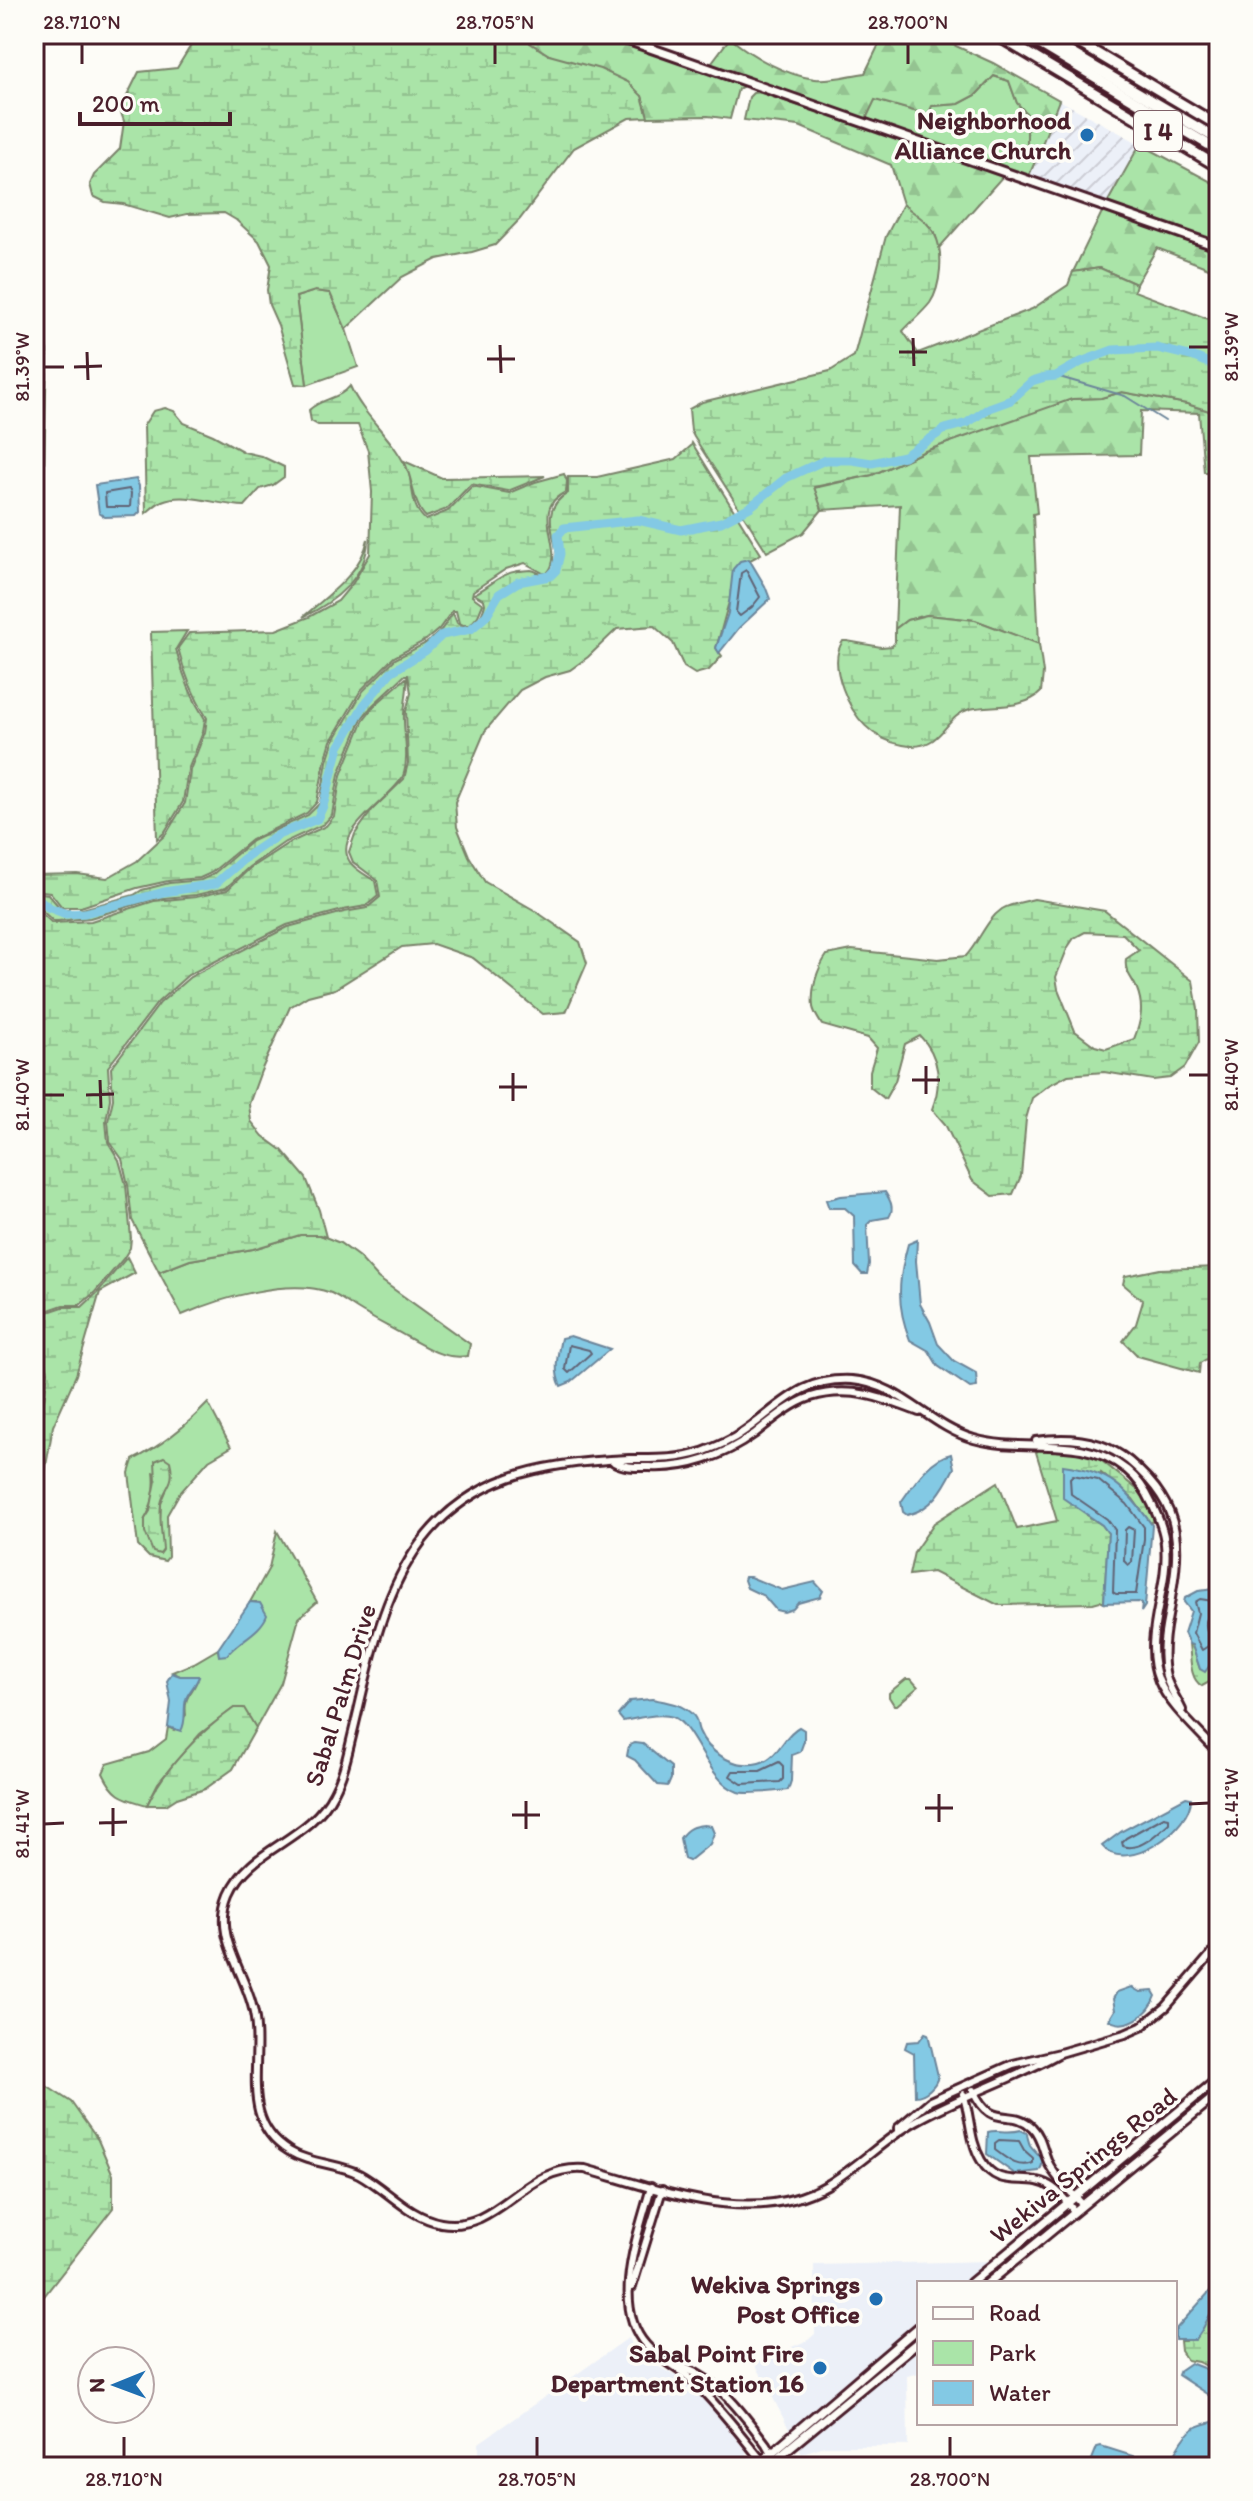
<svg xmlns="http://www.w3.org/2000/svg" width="1253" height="2501" font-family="Itim,sans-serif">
  <defs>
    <pattern id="industrial-furrows" width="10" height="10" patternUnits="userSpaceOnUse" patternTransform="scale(2)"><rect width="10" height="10" fill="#ecf0f8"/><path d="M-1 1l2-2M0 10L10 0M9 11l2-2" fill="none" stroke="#cccdd5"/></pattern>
    <pattern id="forest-firs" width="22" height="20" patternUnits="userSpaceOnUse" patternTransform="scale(2)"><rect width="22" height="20" fill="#aae4a8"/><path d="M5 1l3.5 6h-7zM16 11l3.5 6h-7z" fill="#94c391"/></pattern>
    <pattern id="wetland-marsh" width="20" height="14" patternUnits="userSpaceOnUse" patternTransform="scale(2)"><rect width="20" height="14" fill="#aae4a8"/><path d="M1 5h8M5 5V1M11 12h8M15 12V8" fill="none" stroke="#94c391"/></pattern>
  </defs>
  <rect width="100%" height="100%" fill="#fdfcf7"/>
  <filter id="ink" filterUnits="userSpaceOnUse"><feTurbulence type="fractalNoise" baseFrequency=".0125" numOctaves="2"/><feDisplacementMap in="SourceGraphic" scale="16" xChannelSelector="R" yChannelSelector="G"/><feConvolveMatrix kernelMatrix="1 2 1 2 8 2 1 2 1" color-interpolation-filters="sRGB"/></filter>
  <g filter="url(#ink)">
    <!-- built -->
    <g fill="#ecf0f8">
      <polygon points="991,2261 965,2283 919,2283 919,2322 790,2431 755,2363 808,2340 815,2334 814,2265"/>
      <polygon points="628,2338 634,2348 647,2360 694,2387 746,2451 746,2458 736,2467 479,2467 479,2443"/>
      <polygon points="919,2348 919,2373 907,2376 908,2446 825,2446 802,2453 799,2448"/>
    </g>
    <!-- industrial -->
    <polygon fill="url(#industrial-furrows)" points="1059,100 1140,144 1106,205 1029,178"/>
    <!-- green -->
    <g fill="#aae4a8" stroke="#7a826a" stroke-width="2" fill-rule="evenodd">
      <polygon points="993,76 1009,81 1017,103 1027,114 1027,149 1037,157 1028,178 865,121 874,99 928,115 931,106 959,104 976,95"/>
      <polygon points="315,291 330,293 346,329 358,367 307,385 296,297"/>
      <path d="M 300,1235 L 320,1235 L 340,1243 L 359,1257 L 378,1278 L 470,1344 L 468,1356 C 442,1360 427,1347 405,1336 C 389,1327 373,1319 357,1309 C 349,1304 340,1297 331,1293 C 290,1277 221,1298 182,1315 L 159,1272 L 190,1260 L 253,1249 Z"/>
      <path d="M 208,1403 L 231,1447 L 209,1460 L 179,1494 L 167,1515 L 168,1557 L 165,1561 L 149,1557 L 138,1546 L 129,1473 L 133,1460 C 163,1445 185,1427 208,1403 ZM 154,1472 L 166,1491 L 161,1503 L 160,1519 L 145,1519 C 153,1506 156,1487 154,1472 Z"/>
      <path d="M 277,1531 L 317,1602 L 299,1618 L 281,1683 L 256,1728 L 243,1708 L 234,1708 L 200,1734 L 158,1783 L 147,1805 C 123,1798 114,1797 103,1773 L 107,1764 L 149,1752 L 166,1739 L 168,1727 L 174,1730 L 186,1715 C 183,1691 196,1693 198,1676 L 180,1676 L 172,1672 L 194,1663 L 218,1649 L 219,1655 L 227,1655 L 235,1645 L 256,1629 L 256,1602 L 250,1602 L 269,1568 Z"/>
      <polygon points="906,1679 911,1679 918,1687 897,1705 894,1705 889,1697 889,1693"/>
    </g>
    <!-- forest -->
    <g fill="url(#forest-firs)" stroke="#7a826a" stroke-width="2">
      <polygon points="531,34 602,34 741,83 742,87 738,89 730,119 708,116 648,117 642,96 549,55 530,43"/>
      <path d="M 884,34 L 930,34 L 993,63 L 1059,100 L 1037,157 L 1027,149 L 1027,114 L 1017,103 L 1009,81 L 994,76 L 976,95 L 959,104 L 932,106 L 928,115 L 875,100 L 865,121 L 709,66 L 730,38 C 753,57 785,75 815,79 C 830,81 850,75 865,73 Z"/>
      <polygon points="758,92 1004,175 939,248 935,233 903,204 891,165 799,126 744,120 749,97 753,93"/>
      <polygon points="1140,144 1219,186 1219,245 1106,205"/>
      <polygon points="1103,210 1219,250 1219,272 1157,248 1136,284 1100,268 1073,272"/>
      <polygon points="1122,392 1187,404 1219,414 1219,472 1204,472 1199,413 1141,411 1139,455 1031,457 1037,513 1033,514 1039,644 975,620 927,615 907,620 895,629 900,505 822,510 814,488 872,475 925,451 1046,407 1072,399 1101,398"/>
    </g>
    <!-- wetland -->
    <g fill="url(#wetland-marsh)" stroke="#7a826a" stroke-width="2" fill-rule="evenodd">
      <polygon points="198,34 531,34 530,43 549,55 600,69 628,82 642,96 648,117 629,118 574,148 520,219 495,245 472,252 437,259 402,277 346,329 330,293 315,291 296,297 307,385 295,384 278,325 269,305 267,290 271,265 259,241 236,220 224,213 187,214 170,218 123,204 105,202 93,196 90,184 94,175 120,149 124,121 120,110 139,72 177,68"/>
      <path d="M 903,204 C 914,214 929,221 935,235 C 944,252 941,287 930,303 C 922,313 912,321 903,331 L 918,353 L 1032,309 L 1068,285 L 1073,272 L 1100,268 L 1136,284 L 1134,291 L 1219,323 L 1219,414 L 1187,404 L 1122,392 L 1101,398 L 1072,399 L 925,451 L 872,475 L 814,487 L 822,510 L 803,533 L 767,552 L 694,437 L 691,431 L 689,409 L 702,402 L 830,371 L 854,356 L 886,236 Z"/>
      <polygon points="34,310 44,333 47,351 44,475 40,497 34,507"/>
      <path d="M 350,386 C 364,418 397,441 409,474 C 414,491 411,508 426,520 L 448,511 L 472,486 L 509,493 L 535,482 L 564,474 L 567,481 L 566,492 C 527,509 568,552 547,573 L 543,573 L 525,563 L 506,569 L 473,591 L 472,596 L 483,604 L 478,616 L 470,625 L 463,625 L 459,623 L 456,611 L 452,611 L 439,629 L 426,640 L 394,657 L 361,690 L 331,741 L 325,761 L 317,802 L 307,813 L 251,840 L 211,873 L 200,878 L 168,881 L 137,888 L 81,907 L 62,907 L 50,892 L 34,890 L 34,875 L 77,874 L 107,878 L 137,861 L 166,834 L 185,803 L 190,770 L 205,732 L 207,718 C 194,697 184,673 178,648 L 189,633 L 276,630 L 309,617 L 338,601 L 353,583 L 370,554 L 372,492 L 368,451 L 358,425 L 318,425 L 311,421 L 309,410 C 321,398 340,399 350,386 Z"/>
      <path d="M 165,408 L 174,411 L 184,423 L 213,435 L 244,452 L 261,456 L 284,467 L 284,477 L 273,485 L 260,489 L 245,506 C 219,506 186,491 162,501 C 156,504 151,509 146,513 L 144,425 L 153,411 Z"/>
      <path d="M 692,443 L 761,554 C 756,557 749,560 746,563 C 731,584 724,623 716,648 L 722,656 L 709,670 L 695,674 L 684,667 L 673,643 L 654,626 L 617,629 L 588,657 L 570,670 L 545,677 L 520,690 L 485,731 L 455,802 L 457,827 L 469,856 L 485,882 L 534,910 L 580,942 L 587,963 L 566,1012 L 543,1014 L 473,958 L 433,944 L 402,947 L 335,989 L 308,996 L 290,1007 L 261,1071 L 249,1104 L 251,1121 L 263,1136 L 282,1150 L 306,1178 L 319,1210 L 326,1237 L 320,1235 L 300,1235 L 253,1249 L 190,1260 L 159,1272 L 132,1220 L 128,1185 L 122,1159 L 110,1142 L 108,1121 L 113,1099 L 111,1068 L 160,1003 L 190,977 L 288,927 L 344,912 L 367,908 L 380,897 L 377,880 L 353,862 L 349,852 L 355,834 L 373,809 L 404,779 L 408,763 L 406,711 L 411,693 L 408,675 L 405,675 L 373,705 L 362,718 L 339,774 L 332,815 L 324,824 L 285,842 L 249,867 L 226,888 L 196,895 L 154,899 L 90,918 L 58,921 L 53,921 L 38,907 L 34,892 L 48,894 L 61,909 L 75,911 L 134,895 L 142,890 L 169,883 L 201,880 L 212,875 L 252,841 L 308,815 L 320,803 L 327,761 L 333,742 L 363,691 L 395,659 L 428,642 L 441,630 L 453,613 L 457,623 L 462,627 C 476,626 482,618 485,604 L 484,600 L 474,594 C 489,587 501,573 518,571 C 522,571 527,570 531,570 C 539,571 545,580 553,571 C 569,552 530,514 568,493 L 568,477 L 597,477 L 676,459 L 691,446 Z"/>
      <path d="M 404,461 L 442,478 L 545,476 L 508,491 L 471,484 L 447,509 L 426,517 C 413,506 413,478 404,461 Z"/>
      <path d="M 368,539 C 367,577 335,602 303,617 C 328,595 361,573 368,539 Z"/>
      <path d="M 927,615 L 975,620 L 1039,644 L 1043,673 L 1041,692 C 1024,710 992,704 970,709 C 952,714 947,730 933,740 C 924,746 913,747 903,745 C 872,740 853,717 843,689 C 837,673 833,655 843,641 L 847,641 L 881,647 L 892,646 L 895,642 L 895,629 L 907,620 Z"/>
      <path d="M 187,631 L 176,649 C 182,673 191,697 205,719 L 203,732 L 188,770 L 183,802 L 164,833 L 157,839 L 151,632 Z"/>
      <path d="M 407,677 C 408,692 405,699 404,714 C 403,733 410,757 403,776 C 394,797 330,832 350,862 C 355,870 368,876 375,881 L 378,896 L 366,906 L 343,910 L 287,925 L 188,975 L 158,1002 L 108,1067 L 110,1099 L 106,1121 L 108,1142 L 119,1160 L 126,1185 L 131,1238 L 130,1248 L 123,1259 L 95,1292 L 80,1305 L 63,1305 L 46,1311 L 40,1353 L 46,1370 L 34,1458 L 34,903 L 36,908 L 52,923 L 91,921 L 154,901 L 196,897 L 227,890 L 250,868 L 287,844 L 326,826 L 334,816 L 341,775 L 364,719 L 374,706 Z"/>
      <path d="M 1034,899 L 1105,911 L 1193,981 L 1198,1009 L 1199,1042 L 1185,1067 L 1170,1078 L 1153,1080 L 1104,1072 L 1068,1075 L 1049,1085 L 1032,1098 L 1026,1119 L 1021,1176 L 1013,1194 L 993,1196 L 972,1180 L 945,1124 L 932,1109 C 942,1084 940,1056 920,1036 L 905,1044 L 895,1081 L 885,1099 L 870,1087 L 870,1071 L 877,1048 L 868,1038 L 822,1025 C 819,1020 814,1013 813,1007 C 811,989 817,969 827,955 L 852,950 L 938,959 L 966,956 C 979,942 986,920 1002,909 C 1011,904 1024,902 1034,899 ZM 1085,932 L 1123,934 L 1139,950 L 1126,959 C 1124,972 1132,977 1137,989 C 1144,1006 1141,1022 1134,1039 L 1106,1049 L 1095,1046 L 1075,1031 L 1058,989 L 1056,977 L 1068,947 L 1074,938 Z"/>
      <polygon points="127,1257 135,1273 100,1292 76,1375 53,1426 40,1500 43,1519 37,1544 34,1576 34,1477 48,1371 43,1353 48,1312 63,1307 82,1307 97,1293"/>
      <polygon points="1219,1267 1219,1355 1213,1355 1200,1363 1199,1373 1138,1356 1123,1341 1136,1324 1143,1301 1123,1284 1125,1276 1160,1269"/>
      <path d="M 1213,1361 L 1219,1363 L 1219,1422 C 1211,1403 1208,1386 1207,1365 Z"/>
      <polygon points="1042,1447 1076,1450 1097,1457 1139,1491 1148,1503 1156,1520 1150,1523 1133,1499 1101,1473 1087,1515 1102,1525 1108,1533 1104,1603 1100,1601 1093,1603 998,1605 933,1572 909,1575 914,1552 934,1523 998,1482 1017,1529 1057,1521 1036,1452"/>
      <path d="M 164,1457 L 170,1461 C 176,1485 165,1484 161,1504 C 159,1519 162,1534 163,1550 L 160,1554 L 153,1552 L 145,1532 L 145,1519 L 150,1511 L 156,1481 L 155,1461 Z"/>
      <path d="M 1189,1644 L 1192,1645 L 1200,1669 L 1210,1665 L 1212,1654 L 1219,1654 L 1219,1677 L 1202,1686 C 1189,1679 1191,1657 1189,1644 Z"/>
      <path d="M 234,1708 L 244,1708 L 256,1728 L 233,1769 L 205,1789 L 177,1798 L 166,1805 L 147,1805 C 165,1767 200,1732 234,1708 Z"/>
      <polygon points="34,2078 71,2102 98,2140 113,2175 113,2208 34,2309"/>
      <polygon points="1219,2301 1219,2371 1198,2362 1187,2360 1181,2351 1180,2341 1185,2341"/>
    </g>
    <!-- water -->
    <g fill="#83c9e4" stroke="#6c859a" stroke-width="2">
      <polygon points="136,479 139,486 140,512 136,516 105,517 99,513 95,485"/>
      <polygon points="749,559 765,586 770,599 739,628 719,653 716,648 728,613 733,569 740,561"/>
      <path d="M 885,1192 C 890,1200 895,1208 889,1217 L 872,1220 L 867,1225 L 869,1264 L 867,1274 L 862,1274 L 855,1266 L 854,1216 L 845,1208 L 829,1208 L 826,1200 L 841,1196 Z"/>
      <path d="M 917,1240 L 916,1261 L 920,1304 L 930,1322 L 938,1344 L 954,1361 L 976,1373 L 977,1387 L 970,1388 L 938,1366 L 929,1351 L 910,1340 C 896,1305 898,1280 908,1244 Z"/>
      <path d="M 570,1336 L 610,1349 L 571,1382 L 561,1386 C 553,1371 558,1354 561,1338 Z"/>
      <path d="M 951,1454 L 954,1468 C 943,1490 932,1509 907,1515 L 903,1512 L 901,1502 C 913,1485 930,1458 951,1454 Z"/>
      <path d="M 1063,1465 C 1110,1471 1126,1488 1152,1525 L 1145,1606 L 1141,1612 L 1142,1604 L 1139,1602 L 1104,1603 L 1108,1533 L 1102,1525 L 1063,1498 Z"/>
      <polygon points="745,1577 750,1577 782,1590 815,1582 823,1591 820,1597 798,1603 793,1609 784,1612 776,1610 764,1596 747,1588 744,1580"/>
      <path d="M 1214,1589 C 1224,1608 1210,1619 1216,1633 L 1219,1626 L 1219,1654 L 1212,1654 L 1210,1665 L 1205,1672 L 1200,1669 L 1192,1645 L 1189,1644 L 1184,1633 L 1191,1611 L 1184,1602 L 1185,1598 L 1198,1591 Z"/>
      <path d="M 250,1602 L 260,1603 L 267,1615 C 261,1632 238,1641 227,1655 L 219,1656 L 218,1649 Z"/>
      <path d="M 172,1673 L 180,1676 L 199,1676 C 196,1687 185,1693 185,1705 C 184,1716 186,1722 181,1731 L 168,1727 L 171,1702 L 167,1681 Z"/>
      <path d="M 652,1699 C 667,1702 680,1703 692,1714 C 698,1719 696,1724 699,1731 C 708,1753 735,1769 759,1763 C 779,1758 783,1735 799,1727 L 804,1730 L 804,1741 L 800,1752 L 792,1755 L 791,1781 L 788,1790 C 775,1791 749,1795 738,1792 C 708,1782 695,1726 673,1717 C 658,1712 637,1719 623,1721 L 618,1715 L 630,1701 Z"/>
      <polygon points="635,1743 643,1744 671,1767 671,1779 668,1786 658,1785 635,1760 627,1756 629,1745"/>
      <path d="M 1186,1797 L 1191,1798 C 1192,1828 1126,1876 1102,1846 L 1122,1831 Z"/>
      <path d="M 704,1825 L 711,1826 L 714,1833 L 710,1844 L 689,1861 L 684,1859 L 680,1838 C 687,1828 693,1826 704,1825 Z"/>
      <path d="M 1131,1987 L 1140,1992 L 1153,1991 L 1156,1996 C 1150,2014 1126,2031 1109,2020 L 1115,2010 L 1113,1999 L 1117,1992 Z"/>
      <path d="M 925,2033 L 928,2034 L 938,2076 C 936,2086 925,2096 915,2096 L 914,2053 L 905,2048 L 907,2042 L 919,2041 Z"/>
      <path d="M 1021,2130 L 1027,2133 C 1027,2136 1029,2143 1030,2145 C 1037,2155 1048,2158 1039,2171 L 1015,2174 L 987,2154 L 988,2132 C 997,2129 1008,2134 1021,2130 Z"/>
      <path d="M 1219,2281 L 1219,2301 C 1208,2313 1206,2328 1195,2340 L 1175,2340 L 1175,2330 Z"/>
      <polygon points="1190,2363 1219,2374 1219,2402 1178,2375 1180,2370"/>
      <path d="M 1219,2420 L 1219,2467 L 1101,2467 L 1091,2462 L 1097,2447 L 1101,2446 L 1164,2466 C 1177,2457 1180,2438 1193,2429 C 1201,2424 1211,2423 1219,2420 Z"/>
    </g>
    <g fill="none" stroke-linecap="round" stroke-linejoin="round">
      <!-- shore -->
      <g stroke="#616375" stroke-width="2">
        <polygon points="129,489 131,493 130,507 106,507 105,493"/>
        <polygon points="746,570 760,597 752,607 740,616 736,612 741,573"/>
        <polygon points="569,1345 589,1350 591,1353 569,1373 565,1369"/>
        <polygon points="1073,1475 1098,1480 1127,1504 1144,1527 1144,1539 1136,1594 1116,1594 1113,1592 1115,1530 1107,1519 1071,1494 1070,1478"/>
        <polygon points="1128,1527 1134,1530 1132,1562 1128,1565 1124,1561 1125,1530"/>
        <path d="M 1219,1602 L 1200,1599 L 1195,1602 L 1198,1613 L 1193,1633 L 1202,1650 L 1213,1643 C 1207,1633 1198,1615 1219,1613"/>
        <polygon points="779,1762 783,1766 783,1779 780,1782 742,1784 730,1776 733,1771 760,1771"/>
        <path d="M 1164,1817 L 1169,1818 L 1169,1823 C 1156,1834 1140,1852 1123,1846 L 1122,1842 L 1126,1838 Z"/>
        <path d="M 999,2140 L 1019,2141 L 1024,2150 L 1033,2158 L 1033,2163 C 1018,2169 1007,2159 995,2150 L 995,2143 Z"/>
      </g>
      <!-- stream -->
      <polyline stroke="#6c859a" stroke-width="2" points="1056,376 1125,396 1165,421"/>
      <!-- river -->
      <polyline stroke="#83c9e4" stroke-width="9" points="34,895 48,907 66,914 85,913 164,892 215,884 247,856 280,834 317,819 323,806 339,747 364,705 391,672 425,651 442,635 471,629 486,616 499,594 518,582 550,576 556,570 560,554 558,535 564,528 638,520 681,530 721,522 750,507 786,478 825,460 852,460 872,463 904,456 945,429 967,423 989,408 1011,400 1032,381 1045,377 1056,376 1081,362 1113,350 1157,348 1194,357 1219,367"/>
      <!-- tertiary casing -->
      <g stroke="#4a1f2b" stroke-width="12">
        <g id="tertiary">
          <path d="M 1036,1441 C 1069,1436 1102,1439 1129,1461 C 1187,1510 1180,1547 1168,1616 C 1164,1636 1161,1657 1166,1677 C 1169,1688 1177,1699 1182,1710"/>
          <path d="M 614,1462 C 625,1468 638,1467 650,1467 C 687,1469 724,1456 754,1434 C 772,1420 790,1404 811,1397 C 850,1385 883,1398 919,1412"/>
          <path d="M 1060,2053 C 1014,2079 962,2095 916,2121 C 884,2139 859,2166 827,2185 C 753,2228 661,2190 585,2169 C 522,2164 500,2233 441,2223 C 408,2217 387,2189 359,2174 C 337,2163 310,2164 289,2151 C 235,2118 267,2055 252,2005 C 242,1967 213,1935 230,1894 C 250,1847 309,1842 334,1792 C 344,1774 348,1752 353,1732 C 368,1671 379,1605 414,1552 C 465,1475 544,1462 629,1459 C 654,1459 677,1460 702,1452 C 715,1447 729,1442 740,1434 C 779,1409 798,1377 852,1380 C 901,1384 929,1426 974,1439 C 1026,1454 1080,1432 1127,1470 C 1138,1479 1146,1491 1152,1504 C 1158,1517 1164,1530 1165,1544 C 1170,1590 1141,1636 1159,1681 C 1169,1706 1201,1733 1219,1754"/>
          <path d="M 973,2090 C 992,2132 1010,2106 1032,2127 C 1043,2138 1043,2154 1050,2166 C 1058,2181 1071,2192 1082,2204"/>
          <path d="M 963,2094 C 971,2116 969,2140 981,2160 C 1000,2193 1029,2170 1053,2188 C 1061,2193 1068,2204 1074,2211"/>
          <polyline points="898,2128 930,2101 1013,2064 1060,2053 1125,2034 1141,2027 1166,2007 1219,1945"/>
          <path d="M 651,2187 C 639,2232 610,2305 646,2345 C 659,2360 680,2368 694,2382 C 719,2406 740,2434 762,2461 L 771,2463 L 771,2453 L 766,2444 C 735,2404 717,2376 666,2361"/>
          <polyline points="632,2287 662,2190"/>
        </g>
      </g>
      <!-- secondary casing -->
      <g stroke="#4a1f2b" stroke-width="13">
        <g id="secondary">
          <polyline points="610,34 1219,247"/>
          <polyline points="971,2283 1219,2078"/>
          <polyline points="988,2283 1219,2093"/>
          <polyline points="755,2467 919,2327"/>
          <polyline points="766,2467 919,2341"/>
        </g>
      </g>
      <!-- motorway casing -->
      <g stroke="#4a1f2b" stroke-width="15">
        <g id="motorway">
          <polyline points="995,34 1219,167"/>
          <polyline points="1023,34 1219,151"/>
          <polyline points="1038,34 1219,140"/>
          <polyline points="1064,34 1219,126"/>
        </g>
      </g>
      <!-- tertiary -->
      <use href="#tertiary" stroke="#fdfcf7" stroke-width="6"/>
      <!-- secondary -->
      <use href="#secondary" stroke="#fdfcf7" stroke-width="7"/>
      <!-- motorway -->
      <use href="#motorway" stroke="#fdfcf7" stroke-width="9"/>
    </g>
  </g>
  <!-- ticks -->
  <path fill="none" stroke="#4a1f2b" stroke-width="3" d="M 82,44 L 82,64M 495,44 L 495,64M 908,44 L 908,64M 913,338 L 914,366M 500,345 L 501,373M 1189,347 L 1209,347M 87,352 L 88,380M 899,352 L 927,352M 487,359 L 515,359M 44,367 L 64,367M 74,367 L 102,366M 926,1066 L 926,1094M 513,1073 L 513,1101M 1189,1075 L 1209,1075M 100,1080 L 101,1108M 912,1080 L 940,1080M 499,1087 L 527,1087M 44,1095 L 64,1095M 86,1095 L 114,1094M 939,1794 L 939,1822M 526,1801 L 526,1829M 1189,1804 L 1209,1803M 113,1808 L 113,1836M 925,1808 L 953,1808M 512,1815 L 540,1815M 99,1823 L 127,1822M 44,1824 L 64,1823M 124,2437 L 124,2457M 537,2437 L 537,2457M 950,2437 L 950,2457"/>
  <!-- markers -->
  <g fill="#1f6fb2" stroke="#fdfcf7" stroke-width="3">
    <circle cx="1087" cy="135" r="8"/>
    <circle cx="876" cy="2299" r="8"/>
    <circle cx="820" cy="2368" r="8"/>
  </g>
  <g text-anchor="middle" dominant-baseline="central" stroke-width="7" stroke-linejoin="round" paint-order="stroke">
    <!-- shield labels -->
    <rect fill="#fdfcf7" stroke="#806168" stroke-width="2" x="1134" y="111" width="48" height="40" rx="6"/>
    <g font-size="24" font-weight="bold" fill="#4a1f2b">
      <text x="1158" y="131">I 4</text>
    </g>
    <!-- poi labels -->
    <g font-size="26" font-weight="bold" fill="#4a1f2b" stroke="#fdfcf7" text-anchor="end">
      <text x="1071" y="120">Neighborhood<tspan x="1071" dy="30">Alliance Church</tspan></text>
      <text x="860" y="2284">Wekiva Springs<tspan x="860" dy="30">Post Office</tspan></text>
      <text x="804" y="2353">Sabal Point Fire<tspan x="804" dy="30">Department Station 16</tspan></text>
    </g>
    <!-- street labels -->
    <g font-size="26" fill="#4a1f2b" stroke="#fdfcf7">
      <text transform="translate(340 1695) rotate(-73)">Sabal Palm Drive</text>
      <text transform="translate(1083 2165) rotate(-39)">Wekiva Springs Road</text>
    </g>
  </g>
  <!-- margin -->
  <rect width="1253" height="2501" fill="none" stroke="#fdfcf7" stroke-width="88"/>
  <!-- legend -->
  <rect x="917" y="2281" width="260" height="144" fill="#fdfcf7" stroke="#b5a4a5" stroke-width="2"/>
  <rect x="933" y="2307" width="40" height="12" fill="#fdfcf7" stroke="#b5a4a5" stroke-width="2"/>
  <text x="989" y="2321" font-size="24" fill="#4a1f2b">Road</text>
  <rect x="933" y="2341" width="40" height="24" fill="#aae4a8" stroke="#b5a4a5" stroke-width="2"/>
  <text x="989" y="2361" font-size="24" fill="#4a1f2b">Park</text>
  <rect x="933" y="2381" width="40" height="24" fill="#83c9e4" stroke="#b5a4a5" stroke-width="2"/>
  <text x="989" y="2401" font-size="24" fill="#4a1f2b">Water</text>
  <!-- north arrow -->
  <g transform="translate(116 2385) rotate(269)"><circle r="38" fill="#fdfcf7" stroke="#b5a4a5" stroke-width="2"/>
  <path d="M0-6L14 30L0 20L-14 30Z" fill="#1f6fb2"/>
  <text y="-12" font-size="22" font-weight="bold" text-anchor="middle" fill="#4a1f2b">N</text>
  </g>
  <!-- scale -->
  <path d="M80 112v12h150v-12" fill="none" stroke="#4a1f2b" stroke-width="4"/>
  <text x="92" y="112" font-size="24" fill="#4a1f2b" stroke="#fdfcf7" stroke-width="6" paint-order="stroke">200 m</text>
  <rect x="44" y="44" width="1165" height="2413" fill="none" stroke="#4a1f2b" stroke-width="3"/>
  <g font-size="20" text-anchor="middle" fill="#4a1f2b">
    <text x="82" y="29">28.710°N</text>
    <text x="495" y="29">28.705°N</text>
    <text x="908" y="29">28.700°N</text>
    <text transform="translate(1231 347) rotate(-90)" y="7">81.39°W</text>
    <text transform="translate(22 367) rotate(-90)" y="7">81.39°W</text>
    <text transform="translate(1231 1075) rotate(-90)" y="7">81.40°W</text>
    <text transform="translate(22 1095) rotate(-90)" y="7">81.40°W</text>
    <text transform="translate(1231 1803) rotate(-90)" y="7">81.41°W</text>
    <text transform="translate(22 1824) rotate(-90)" y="7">81.41°W</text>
    <text x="124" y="2486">28.710°N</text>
    <text x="537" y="2486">28.705°N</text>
    <text x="950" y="2486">28.700°N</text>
  </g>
</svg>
